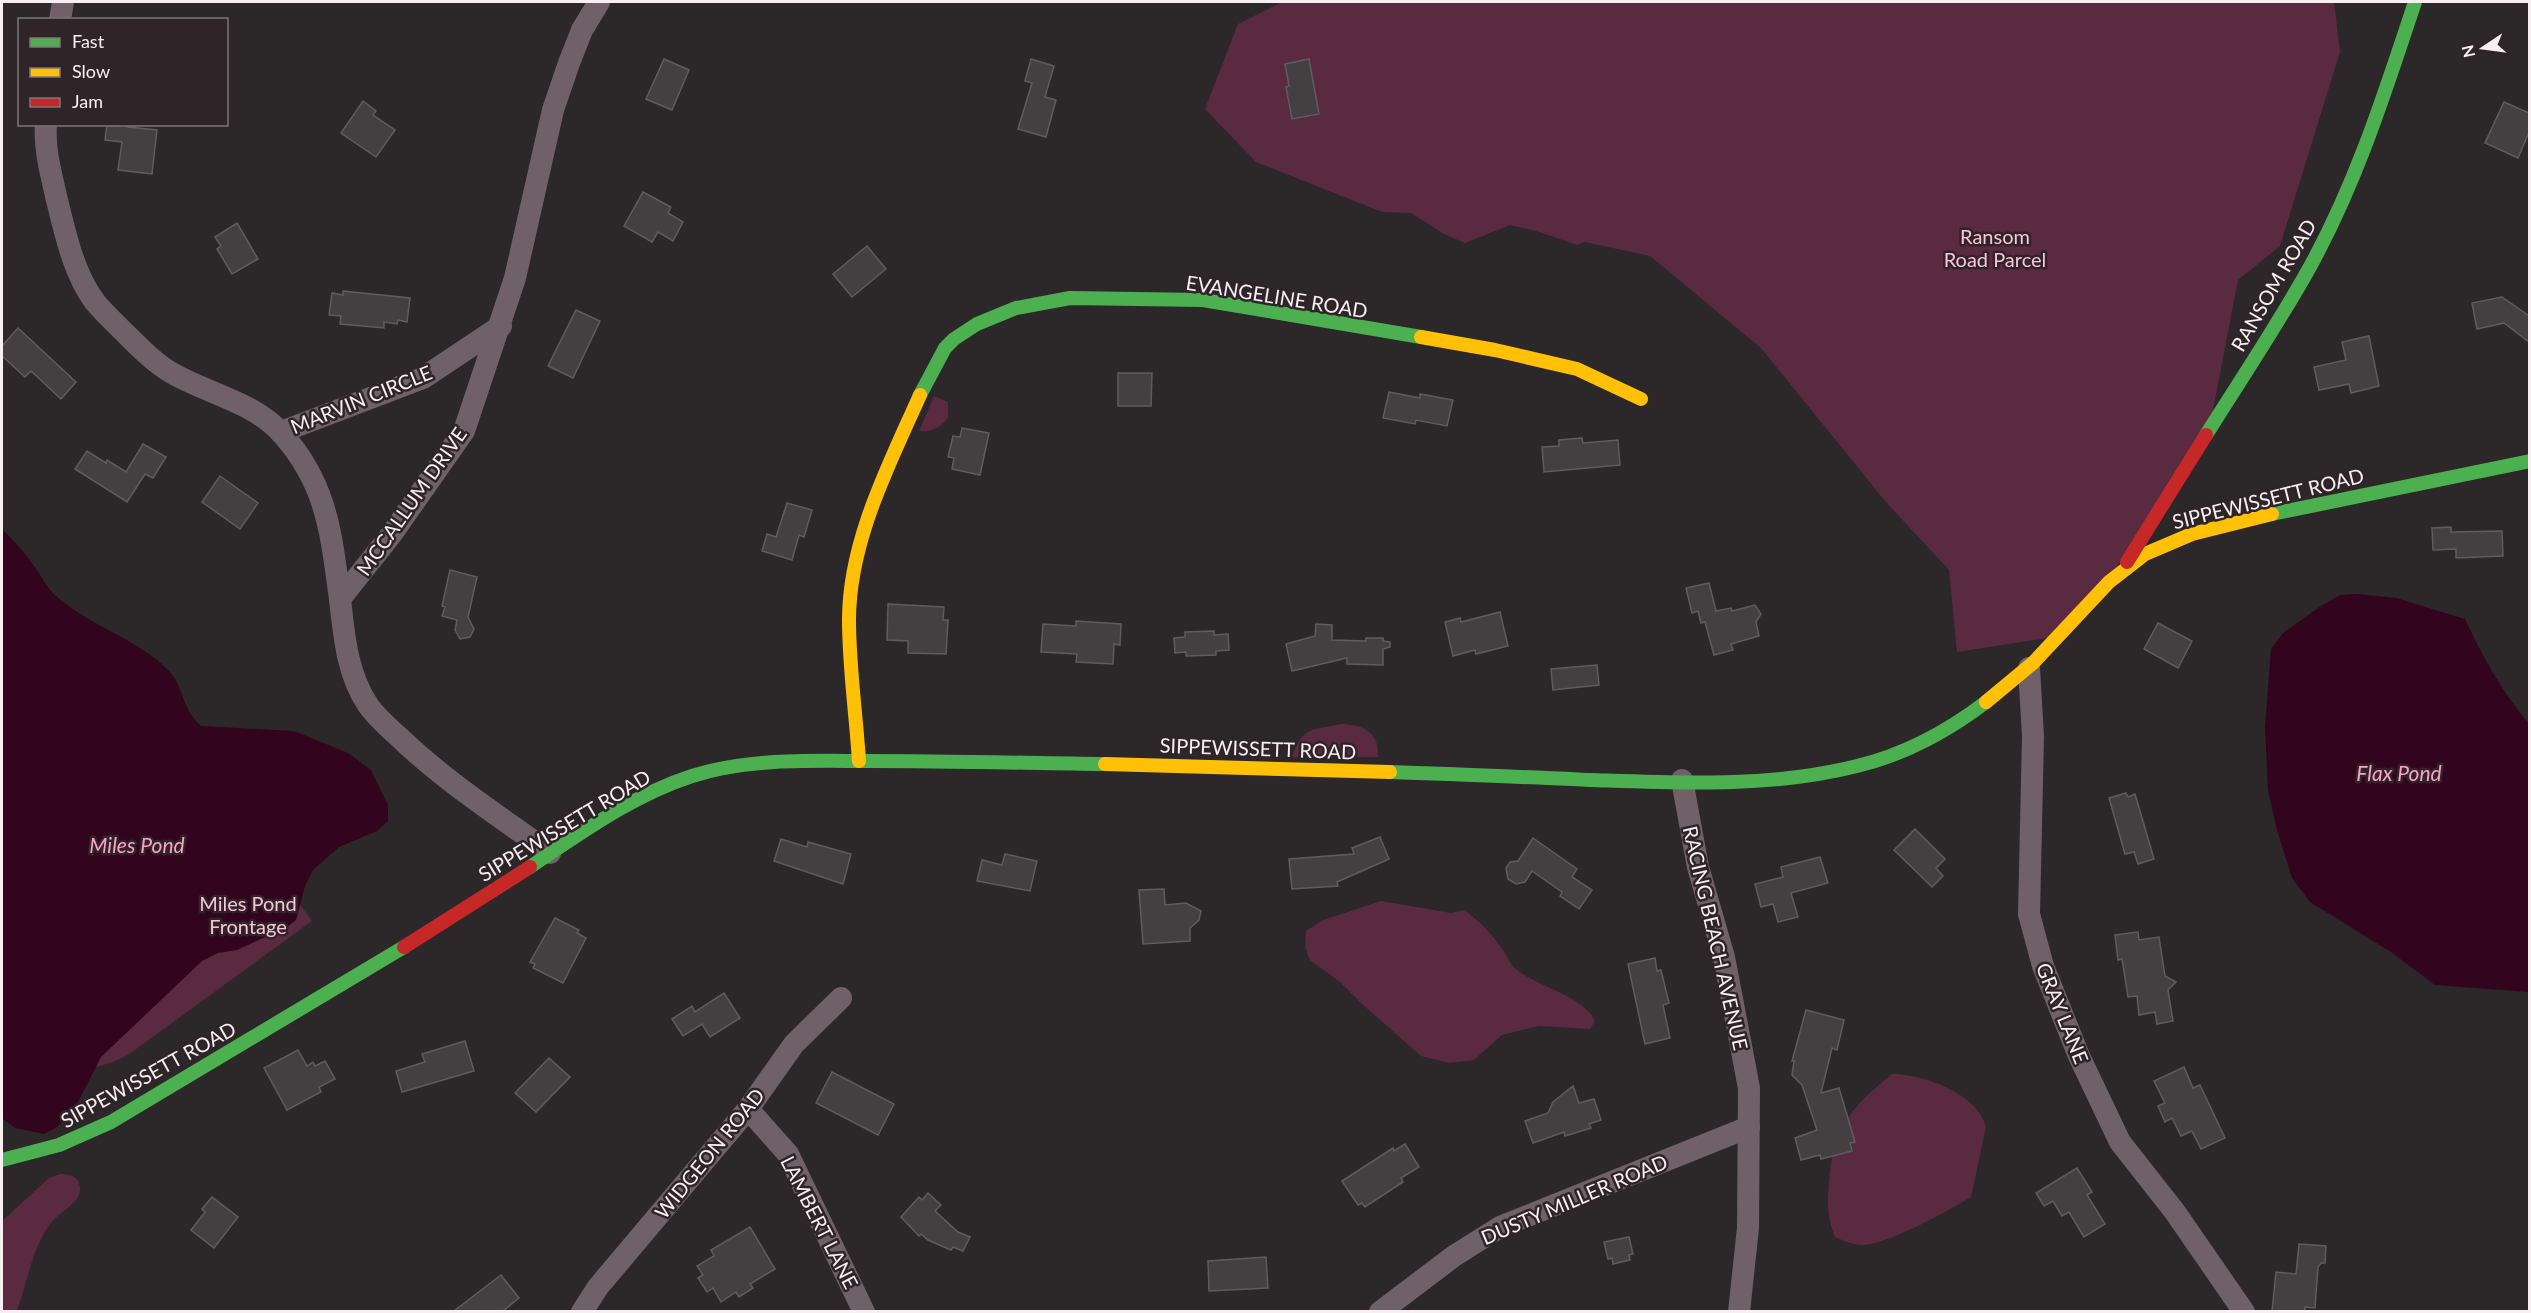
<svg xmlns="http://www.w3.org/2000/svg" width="2531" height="1313" font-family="Lato,sans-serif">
  <rect width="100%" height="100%" fill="#2c2729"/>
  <!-- green -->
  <g fill="#592a40">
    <polygon points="1282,2 2334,2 2340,52 2280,246 2238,280 2207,442 2067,635 1957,652 1949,570 1885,501 1761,348 1650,256 1585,242 1577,245 1536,231 1510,225 1465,243 1444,234 1411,213 1382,212 1256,162 1205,109 1238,24"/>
    <path d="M 934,396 L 948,402 L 948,418 C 940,428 932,432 919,431 Z"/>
    <path d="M 1340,724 C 1362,724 1380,732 1378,757 L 1292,757 C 1303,726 1310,731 1340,724 Z"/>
    <polygon points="261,851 312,921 128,1055 113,1062 2,1096"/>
    <path d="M 1381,901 L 1451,913 L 1464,910 C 1480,921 1492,934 1503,950 C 1507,956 1510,964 1516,969 C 1537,987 1584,996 1595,1021 L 1590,1029 L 1539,1026 L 1518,1031 L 1502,1035 L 1474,1060 L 1449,1063 L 1421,1056 L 1362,1004 L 1340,982 L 1310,960 L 1305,947 L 1306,931 L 1323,920 Z"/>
    <path d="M 1892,1074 C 1922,1074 1978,1093 1986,1127 L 1971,1197 C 1948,1211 1889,1244 1863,1245 C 1852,1245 1844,1241 1835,1237 C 1827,1217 1827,1204 1829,1182 C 1833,1128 1850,1108 1892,1074 Z"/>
    <path d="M 60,1174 C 69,1174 79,1176 80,1188 C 81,1203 59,1212 51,1223 C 32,1247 28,1282 17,1310 L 2,1311 L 2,1221 L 49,1178 Z"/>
  </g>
  <!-- water -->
  <g fill="#32041d">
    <path d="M 2,529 C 15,541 27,556 37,570 C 43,579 48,589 56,596 C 91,627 137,638 169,671 C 184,686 181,708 201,726 L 294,731 L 348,753 L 371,770 L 388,805 L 388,821 L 377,831 L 339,847 L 313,870 L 305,886 L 296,920 L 287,927 L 237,950 L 218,953 L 202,961 L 101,1057 L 80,1098 L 69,1116 L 57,1127 L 44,1134 L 15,1128 L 3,1119 L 2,1110 Z"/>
    <path d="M 2357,594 L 2396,598 L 2465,619 C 2482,656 2503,693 2529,724 L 2529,992 L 2435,985 L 2391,952 L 2310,902 L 2292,878 L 2277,830 L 2268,790 L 2265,727 L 2271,649 L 2283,633 L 2321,606 L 2340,595 Z"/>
  </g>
  <!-- building -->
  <g fill="#444042" stroke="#605b5d" stroke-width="1.5">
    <polygon points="664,59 689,70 672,110 646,99"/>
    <polygon points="1031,59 1054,66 1045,97 1056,100 1046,137 1018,129 1032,83 1025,81"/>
    <polygon points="1309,59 1319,114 1292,119 1286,87 1289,86 1285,64"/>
    <polygon points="363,101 376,111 373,115 395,130 376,157 341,133"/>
    <polygon points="2504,102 2529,113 2529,132 2518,158 2485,143"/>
    <polygon points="107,124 128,124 128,127 157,130 152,174 118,170 122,142 105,140"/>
    <polygon points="643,192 671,207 668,213 683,222 673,241 658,232 652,242 624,226"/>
    <polygon points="237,223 258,259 232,274 217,249 221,246 215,237"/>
    <polygon points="867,246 886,269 852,297 833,274"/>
    <polygon points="343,291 410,298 407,322 398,320 397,324 384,322 384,328 340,324 341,316 329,315 332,293 343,295"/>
    <polygon points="2502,297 2529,316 2529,342 2504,323 2477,329 2472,303"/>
    <polygon points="576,310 600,321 573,378 548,366"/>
    <polygon points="18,328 76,382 61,399 31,371 25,377 2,356 2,346"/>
    <polygon points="2369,336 2379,386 2351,393 2349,384 2319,390 2314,367 2346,360 2342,342"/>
    <polygon points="1118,373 1152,373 1151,406 1118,406"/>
    <polygon points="1389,392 1420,398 1420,394 1453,400 1447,426 1416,420 1415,424 1383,418"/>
    <polygon points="962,428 989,433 980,475 952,469 954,458 948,457 953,436 960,437"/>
    <polygon points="1582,438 1583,443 1618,440 1620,465 1544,472 1542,447 1559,446 1559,440"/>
    <polygon points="143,444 166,457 153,478 145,474 127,502 75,469 87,451 106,463 107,460 126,472"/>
    <polygon points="220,476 258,503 240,529 202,502"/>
    <polygon points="787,503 812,510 804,537 799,535 792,560 762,551 767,534 776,537"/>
    <polygon points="2451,527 2451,532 2502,531 2503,556 2456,558 2456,549 2433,550 2432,528"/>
    <polygon points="450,570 477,577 468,617 474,629 470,637 460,639 455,630 457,620 442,616 445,607 442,606"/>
    <polygon points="1709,583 1716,611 1731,608 1732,611 1755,605 1761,614 1756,622 1759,636 1731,644 1733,650 1714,655 1705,622 1701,623 1698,611 1692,613 1686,588"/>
    <polygon points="888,604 944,607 943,620 948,620 946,654 908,653 908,641 887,640"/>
    <polygon points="1500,612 1508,646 1476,654 1475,650 1453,656 1445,622 1460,618 1461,622"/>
    <polygon points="1076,621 1121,624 1120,645 1114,644 1113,664 1076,662 1077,654 1041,652 1043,624 1076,626"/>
    <polygon points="2158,623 2192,641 2178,668 2144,649"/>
    <polygon points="1316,624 1332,625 1332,640 1366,641 1366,638 1383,638 1383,641 1390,642 1390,647 1383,649 1383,665 1347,664 1347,658 1292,671 1286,644 1315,636"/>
    <polygon points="1214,631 1214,635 1228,634 1229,650 1216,651 1216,655 1186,656 1186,652 1175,653 1174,638 1185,637 1185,632"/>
    <polygon points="1597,665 1599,685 1553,690 1551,669"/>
    <polygon points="2126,793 2128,797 2135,794 2154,859 2138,864 2134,852 2125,854 2109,798"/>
    <polygon points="1915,829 1945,859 1936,868 1943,876 1932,887 1894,850"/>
    <polygon points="1380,837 1389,859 1337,882 1338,886 1292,889 1289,859 1354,854 1352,848"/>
    <polygon points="1533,838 1577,869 1572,877 1592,890 1579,909 1560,896 1562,892 1532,871 1525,882 1516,884 1508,879 1506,868 1510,862 1518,861"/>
    <polygon points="781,839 807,847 808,842 851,854 843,884 774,861"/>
    <polygon points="1005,854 1037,861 1030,891 977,881 982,860 1002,865"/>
    <polygon points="1820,857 1828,883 1791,893 1798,917 1778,922 1773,904 1761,907 1755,884 1783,877 1781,867"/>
    <polygon points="1164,889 1165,905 1186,903 1201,911 1199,920 1190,928 1190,941 1143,944 1139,890"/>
    <polygon points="555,918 579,930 577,933 586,938 563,983 533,968 535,964 530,962"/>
    <polygon points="2138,932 2139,940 2159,937 2165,976 2176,982 2168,990 2173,1021 2157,1024 2155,1012 2139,1015 2137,996 2128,997 2122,959 2118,960 2115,935"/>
    <polygon points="1655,958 1657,971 1661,970 1669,1003 1663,1005 1670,1038 1645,1044 1628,964"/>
    <polygon points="724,993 740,1018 710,1037 702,1024 683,1036 672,1019 692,1006 695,1012"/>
    <polygon points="1806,1010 1844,1020 1837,1050 1832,1048 1821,1093 1839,1088 1855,1142 1850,1143 1852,1151 1821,1159 1820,1155 1801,1160 1795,1138 1817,1130 1802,1085 1792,1075 1794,1061 1792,1061"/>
    <polygon points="465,1041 474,1071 402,1092 396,1071 425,1062 422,1054"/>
    <polygon points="298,1050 307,1066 313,1062 315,1066 325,1061 335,1079 319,1087 321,1092 287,1110 264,1068"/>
    <polygon points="549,1058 570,1077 536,1112 515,1093"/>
    <polygon points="2184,1067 2193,1088 2200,1085 2225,1138 2201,1149 2192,1131 2181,1136 2172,1118 2165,1122 2158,1106 2165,1103 2154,1081"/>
    <polygon points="832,1072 894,1104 878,1135 816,1103"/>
    <polygon points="1573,1086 1579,1103 1594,1099 1601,1120 1589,1124 1591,1128 1565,1136 1564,1132 1533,1143 1525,1121 1548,1113 1553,1102"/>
    <polygon points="1405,1144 1419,1167 1401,1178 1403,1182 1365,1207 1362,1203 1358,1205 1342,1181 1393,1148 1394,1151"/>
    <polygon points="2077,1168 2092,1192 2087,1195 2105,1224 2084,1237 2069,1212 2062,1216 2053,1201 2044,1206 2036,1193"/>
    <polygon points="928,1193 941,1205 935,1211 958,1232 970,1237 963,1251 953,1247 951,1250 928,1240 921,1234 919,1236 901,1217 919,1197 922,1200"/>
    <polygon points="212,1197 238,1217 214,1248 191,1230 205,1212 202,1209"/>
    <polygon points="750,1227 775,1269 750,1284 753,1288 739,1297 736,1292 721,1302 713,1288 707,1292 698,1278 703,1275 697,1266 714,1256 711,1250"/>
    <polygon points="1629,1237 1633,1254 1629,1255 1630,1260 1613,1264 1612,1258 1608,1259 1604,1242"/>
    <polygon points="2299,1244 2326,1246 2325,1263 2321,1263 2318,1267 2315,1308 2305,1307 2305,1311 2272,1311 2276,1272 2296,1274"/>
    <polygon points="1266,1257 1268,1288 1209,1291 1208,1261"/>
    <polygon points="501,1275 519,1298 503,1311 454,1311"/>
  </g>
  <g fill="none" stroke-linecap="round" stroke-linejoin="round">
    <!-- street -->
    <g stroke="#6f6167" stroke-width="22">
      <polyline points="60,20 63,2"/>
      <path d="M 46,124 C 44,149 51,173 56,196 C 65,232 73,273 95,302 C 105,314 117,325 127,335 C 141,349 156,364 172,373 C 208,394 255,402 283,435 C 328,486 331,535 340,599"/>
      <polyline points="281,432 423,378 501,326"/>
      <polyline points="2029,668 2033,736 2029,914 2043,966 2079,1056 2120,1142 2175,1212 2244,1312"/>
      <polyline points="1682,780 1698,867 1724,957 1749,1088 1748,1228 1739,1312"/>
      <path d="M 550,853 C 499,816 446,782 400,738 C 389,728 376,717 368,705 C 347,674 344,635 340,599 L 391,535 L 464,431 L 515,278 L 553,110 L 569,63 L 582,30 L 599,2"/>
      <polyline points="748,1109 788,1154 864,1312"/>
      <polyline points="582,1312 598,1287 748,1109 794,1044 841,998"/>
      <polyline points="1380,1312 1454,1256 1500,1227 1749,1127"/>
    </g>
    <!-- fast -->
    <g stroke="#4caf50" stroke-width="14">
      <polyline points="920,395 945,348 954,339 977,324 1016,308 1070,298 1203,300 1421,337"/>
      <path d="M 2206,435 C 2241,379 2279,323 2311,265 C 2357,181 2385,92 2415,2"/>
      <polyline points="2272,514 2530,461"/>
      <path d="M 1390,772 C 1457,774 1523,777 1590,780 C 1678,783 1770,788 1857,766 C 1903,755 1948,731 1986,702"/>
      <path d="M 530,867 C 581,833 633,795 692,776 C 749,758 809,761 868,761 C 947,761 1026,763 1105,764"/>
      <polyline points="2,1160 59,1145 111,1122 404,947"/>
    </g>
    <!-- slow -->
    <g stroke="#ffc107" stroke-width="14">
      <polyline points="1421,337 1495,350 1577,369 1641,399"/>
      <polyline points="1986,702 2033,663 2109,582 2145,554 2192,534 2272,514"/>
      <path d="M 859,761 C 856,714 849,667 849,620 C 849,541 889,465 920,395"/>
      <polyline points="1105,764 1390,772"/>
    </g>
    <!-- jam -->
    <g stroke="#c62828" stroke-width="14">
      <polyline points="2127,562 2206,435"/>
      <polyline points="404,947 530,867"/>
    </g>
  </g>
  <g text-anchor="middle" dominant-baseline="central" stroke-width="5" stroke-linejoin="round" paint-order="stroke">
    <!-- park labels -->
    <g font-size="20" fill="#fcc2da" stroke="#2f2428">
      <text x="1995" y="236">Ransom<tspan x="1995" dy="23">Road Parcel</tspan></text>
      <text x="248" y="903">Miles Pond<tspan x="248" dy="23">Frontage</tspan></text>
    </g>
    <!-- street labels -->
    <g font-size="20" fill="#f7eff2" stroke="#2f2428">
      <text transform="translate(2273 285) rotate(-60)">RANSOM ROAD</text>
      <text transform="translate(1277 296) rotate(9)">EVANGELINE ROAD</text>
      <text transform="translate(361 399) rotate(-22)">MARVIN CIRCLE</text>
      <text transform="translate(2268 498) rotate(-14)">SIPPEWISSETT ROAD</text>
      <text transform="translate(411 501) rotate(-55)">MCCALLUM DRIVE</text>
      <text transform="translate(1258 748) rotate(2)">SIPPEWISSETT ROAD</text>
      <text transform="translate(564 825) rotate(-31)">SIPPEWISSETT ROAD</text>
      <text transform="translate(1716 938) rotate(77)">RACING BEACH AVENUE</text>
      <text transform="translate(2063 1013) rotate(68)">GRAY LANE</text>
      <text transform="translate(148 1074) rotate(-29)">SIPPEWISSETT ROAD</text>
      <text transform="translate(709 1153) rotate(-51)">WIDGEON ROAD</text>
      <text transform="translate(1574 1199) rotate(-23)">DUSTY MILLER ROAD</text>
      <text transform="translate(820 1222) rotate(63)">LAMBERT LANE</text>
    </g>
    <!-- water labels -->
    <g font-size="21" font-style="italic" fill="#fea1ca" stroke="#2f2428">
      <text x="2399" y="772">Flax Pond</text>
      <text x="137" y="844">Miles Pond</text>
    </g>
  </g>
  <!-- border -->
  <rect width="2531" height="1313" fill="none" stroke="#f7eff2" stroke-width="6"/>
  <!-- legend -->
  <rect x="18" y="18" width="210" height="108" fill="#2f2428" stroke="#7f7579" stroke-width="1.5"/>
  <rect x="30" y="38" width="30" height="9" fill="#4caf50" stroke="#7f7579" stroke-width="1.5"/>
  <text x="72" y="48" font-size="18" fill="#f7eff2">Fast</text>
  <rect x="30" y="68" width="30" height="9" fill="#ffc107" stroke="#7f7579" stroke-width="1.5"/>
  <text x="72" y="78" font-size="18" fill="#f7eff2">Slow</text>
  <rect x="30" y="98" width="30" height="9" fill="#c62828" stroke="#7f7579" stroke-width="1.5"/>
  <text x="72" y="108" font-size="18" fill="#f7eff2">Jam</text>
  <!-- north arrow -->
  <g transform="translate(2483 48) rotate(257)" stroke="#2f2428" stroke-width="4.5" paint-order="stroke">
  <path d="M0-4.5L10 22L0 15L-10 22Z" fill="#f7eff2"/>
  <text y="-9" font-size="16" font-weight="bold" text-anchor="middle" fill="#f7eff2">N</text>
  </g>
</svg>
